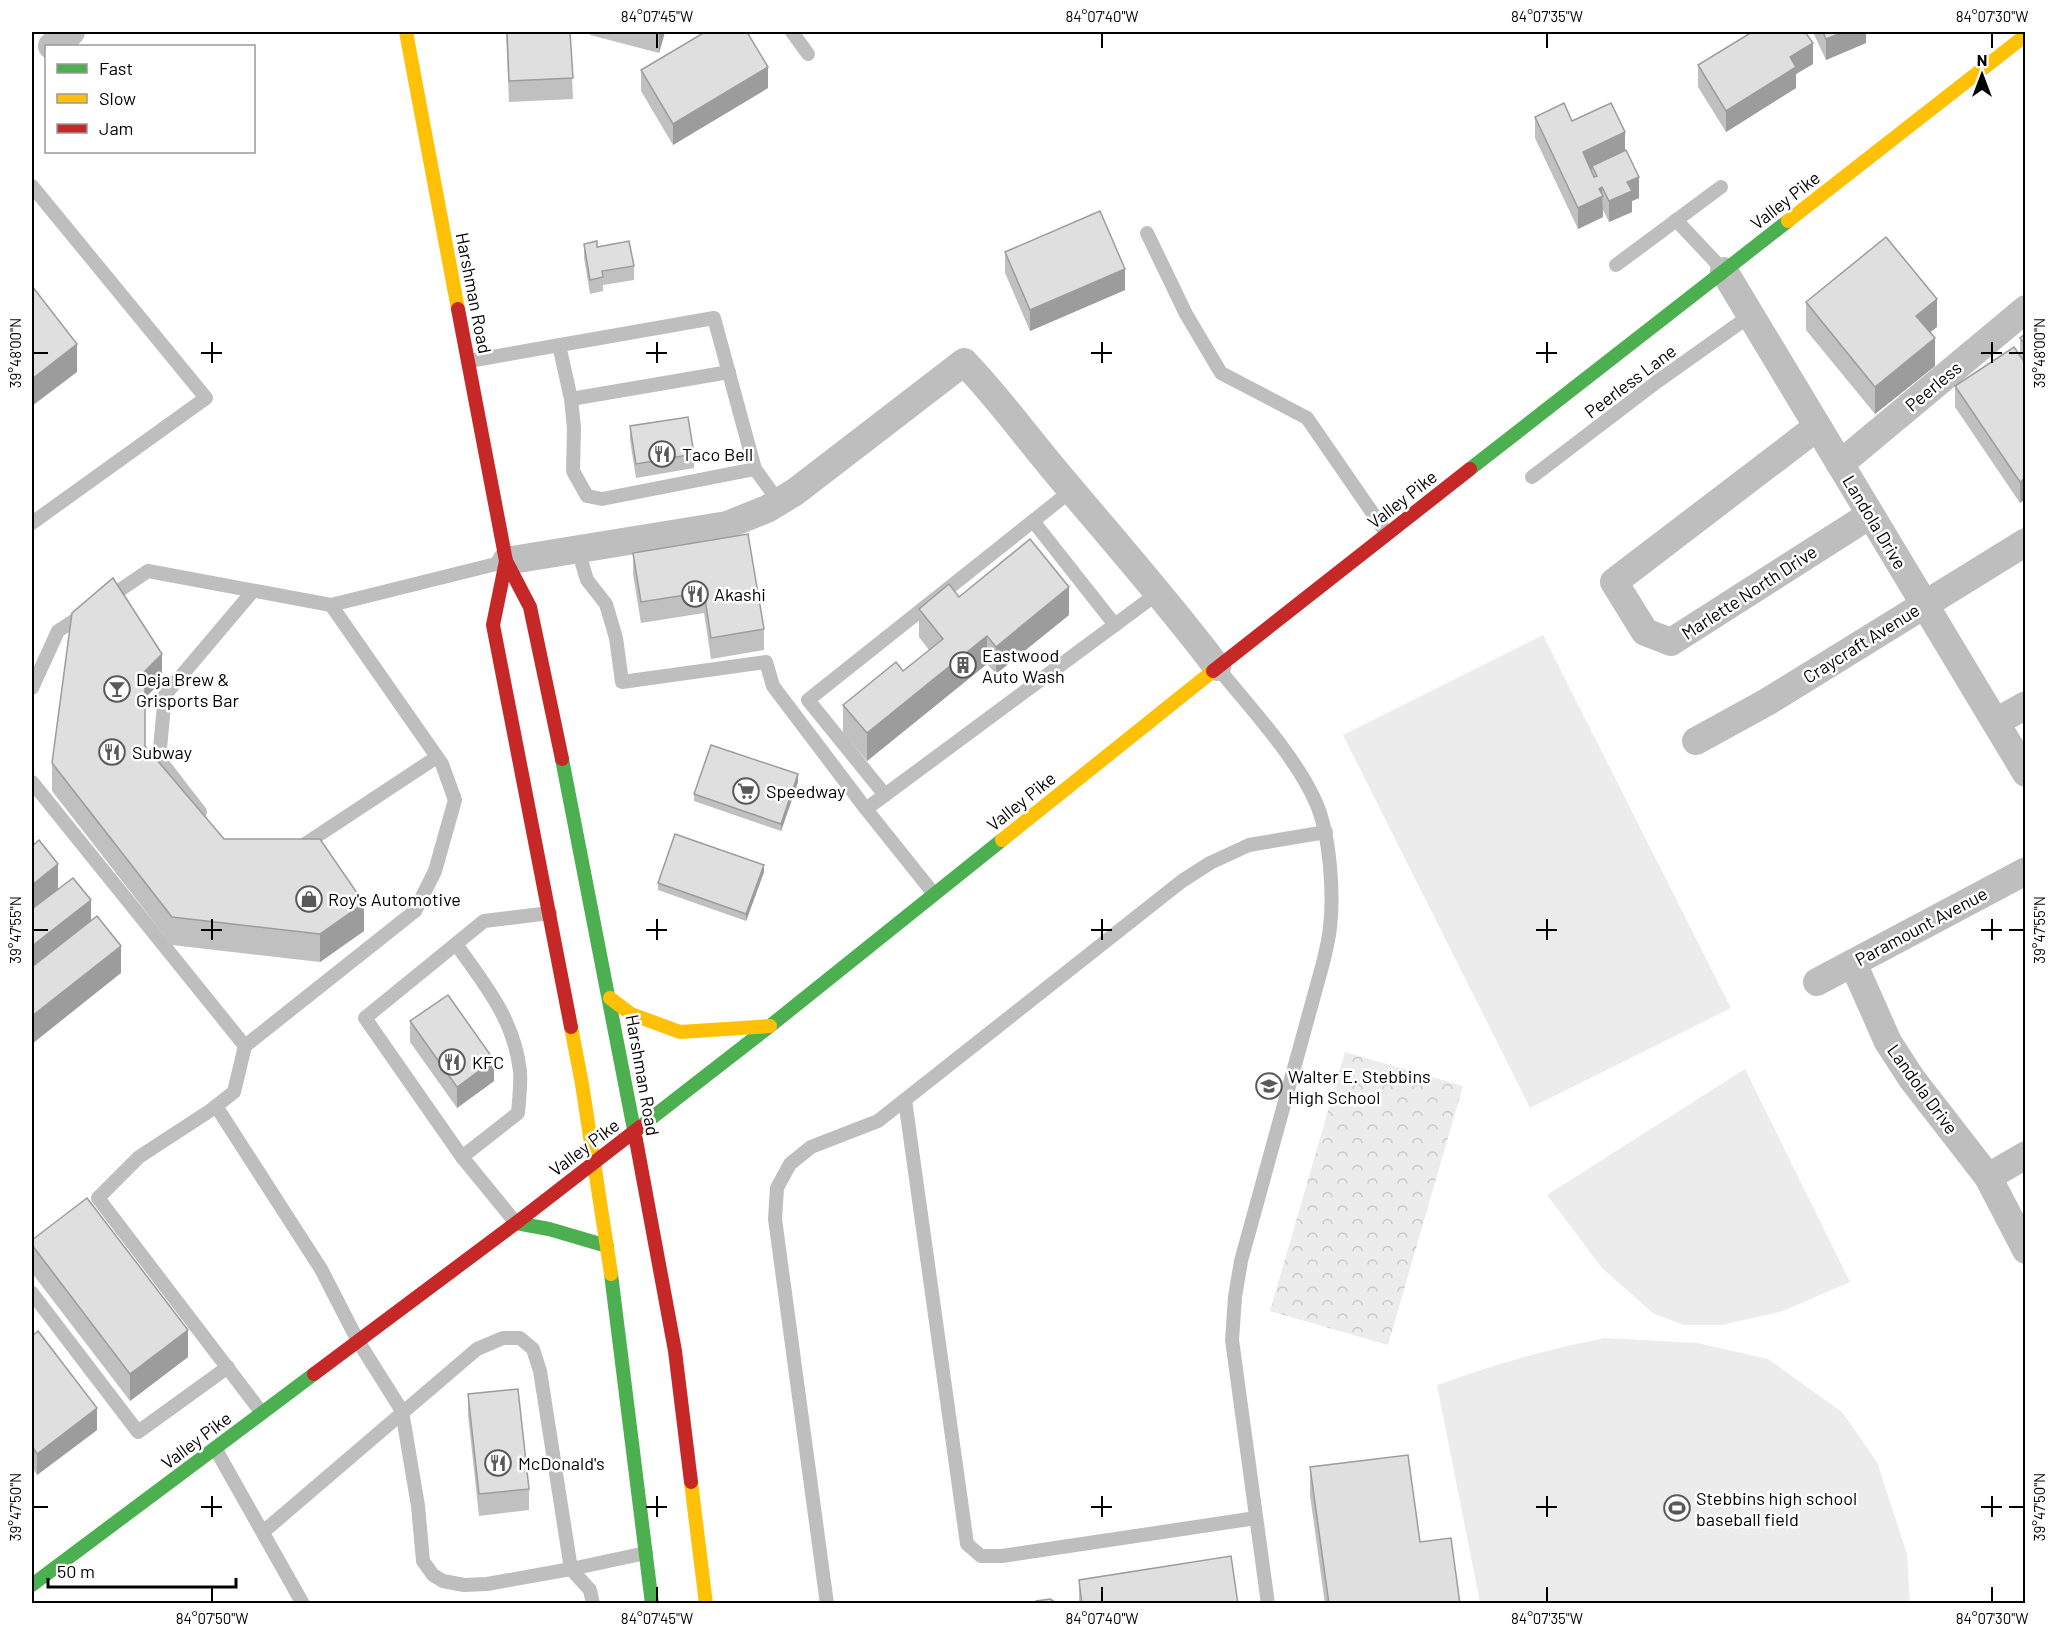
<svg xmlns="http://www.w3.org/2000/svg" width="2057" height="1635" font-family="Barlow,sans-serif">
  <defs>
    <pattern id="park-crowns" width="20" height="18" patternUnits="userSpaceOnUse" patternTransform="scale(1.5)"><rect width="20" height="18" fill="#ececec"/><path d="M2 6a3 3 0 1 1 6 0M12 15a3 3 0 1 1 6 0" fill="none" stroke="#c9c9c9"/></pattern>
  </defs>
  <rect width="100%" height="100%" fill="#fff"/>
  <!-- grass -->
  <g fill="#ececec">
    <polygon points="1543,635 1731,1008 1530,1108 1343,735"/>
    <polygon points="1745,1069 1850,1282 1783,1311 1722,1325 1684,1325 1654,1314 1602,1268 1547,1195"/>
    <path d="M 1605,1338 L 1697,1343 L 1768,1359 L 1842,1412 L 1877,1462 L 1907,1554 L 1910,1603 L 1480,1603 L 1437,1385 C 1493,1365 1547,1349 1605,1338 Z"/>
  </g>
  <!-- park -->
  <polygon fill="url(#park-crowns)" points="1345,1052 1463,1086 1388,1345 1270,1311"/>
  <g fill="none" stroke-linecap="round" stroke-linejoin="round">
    <!-- lane -->
    <g stroke="#bebebe" stroke-width="14">
      <polyline points="792,32 808,54"/>
      <polyline points="32,186 206,398 32,523"/>
      <polyline points="1676,220 1724,271"/>
      <polyline points="1147,233 1186,314 1221,373 1307,418 1387,534"/>
      <polyline points="1616,265 1721,187"/>
      <polyline points="559,345 571,399 729,372"/>
      <polyline points="469,361 714,318 755,469 779,502"/>
      <polyline points="571,399 574,428 573,471 587,496 602,499 755,469"/>
      <polyline points="1532,477 1658,381 1751,315"/>
      <polyline points="1033,521 1115,625"/>
      <polyline points="578,550 587,580 606,604 616,638 622,682 766,662 773,686 779,694 866,809 934,894"/>
      <polyline points="105,600 148,571 331,605 504,562"/>
      <path d="M 1217,667 C 1249,706 1298,759 1317,805 C 1330,837 1334,893 1330,927 C 1329,939 1326,951 1323,963 L 1241,1261 L 1235,1297 L 1232,1340 L 1268,1604"/>
      <polyline points="32,688 58,631 84,614"/>
      <polyline points="32,782 245,1046 234,1092 211,1110 139,1157 98,1198 262,1413"/>
      <polyline points="885,795 808,700 1072,490"/>
      <polyline points="866,809 1158,593"/>
      <polyline points="200,812 159,759 165,695 253,591"/>
      <polyline points="299,848 437,757"/>
      <path d="M 456,944 C 485,985 514,1019 520,1071 C 521,1085 519,1100 518,1113 L 462,1157 L 365,1018 L 484,921 L 550,913"/>
      <polyline points="245,1046 415,911 435,871 455,800 442,764 331,605"/>
      <polyline points="905,1100 967,1544 981,1556 1002,1556 1256,1518"/>
      <polyline points="216,1106 321,1269 358,1341 402,1411 418,1506 423,1561 433,1575 443,1581 464,1585 487,1584 571,1569 646,1553"/>
      <polyline points="462,1157 516,1223"/>
      <polyline points="32,1293 138,1432 228,1367"/>
      <polyline points="215,1448 303,1604"/>
      <polyline points="263,1532 477,1349 503,1338 520,1338 533,1349 540,1371 571,1569 590,1590 593,1604"/>
      <polyline points="827,1604 775,1219 777,1188 790,1164 811,1147 878,1121 1182,881 1210,863 1249,845 1326,832"/>
    </g>
    <!-- street -->
    <g stroke="#bebebe" stroke-width="28">
      <polyline points="52,46 71,32"/>
      <polyline points="1724,271 2026,773"/>
      <polyline points="1817,427 1614,582 1645,632 1671,642 1870,515"/>
      <polyline points="1840,464 2026,309"/>
      <path d="M 506,561 L 727,525 L 767,509 L 795,492 L 964,362 C 996,395 1022,431 1052,467 C 1107,533 1165,598 1217,667"/>
      <polyline points="1996,722 2026,705"/>
      <polyline points="1696,741 1767,702 2026,542"/>
      <polyline points="1853,963 1888,1042 1912,1079 1988,1177 2026,1250"/>
      <polyline points="1817,982 2026,871"/>
      <polyline points="1988,1177 2026,1155"/>
    </g>
    <!-- fast -->
    <g stroke="#4caf50" stroke-width="14">
      <polyline points="1470,469 1788,221"/>
      <polyline points="562,759 636,1140"/>
      <polyline points="640,1127 770,1026 1002,840"/>
      <polyline points="516,1223 549,1229 607,1246"/>
      <polyline points="611,1274 652,1604"/>
      <polyline points="32,1585 314,1374"/>
    </g>
    <!-- slow -->
    <g stroke="#ffc107" stroke-width="14">
      <polyline points="406,32 458,309"/>
      <polyline points="1788,221 2026,35"/>
      <polyline points="1002,840 1213,671"/>
      <polyline points="610,998 631,1014 680,1032 770,1026"/>
      <polyline points="571,1027 582,1084 611,1274"/>
      <polyline points="691,1482 706,1604"/>
    </g>
    <!-- jam -->
    <g stroke="#c62828" stroke-width="14">
      <polyline points="458,309 506,561 530,607 562,759"/>
      <polyline points="506,561 493,625 571,1027"/>
      <polyline points="1213,671 1470,469"/>
      <polyline points="636,1140 675,1351 691,1482"/>
      <polyline points="314,1374 516,1223 640,1127"/>
    </g>
  </g>
  <!-- wall -->
  <g fill="#c0c0c0">
    <polygon points="496,32 570,32 573,99 509,102 506,33 496,33"/>
    <polygon points="590,32 665,32 659,53 590,35"/>
    <polygon points="1813,32 1866,32 1866,43 1826,60"/>
    <polygon points="1813,64 1796,74 1796,88 1726,132 1698,87 1698,65"/>
    <polygon points="641,70 768,88 673,145 641,91"/>
    <polygon points="1535,117 1572,121 1625,151 1639,198 1632,201 1632,212 1609,222 1603,210 1603,217 1578,229 1535,138"/>
    <polygon points="584,244 597,247 634,266 634,280 603,285 603,291 590,294 584,258"/>
    <polygon points="1005,252 1125,290 1030,331 1005,273"/>
    <polygon points="1806,302 1937,327 1930,332 1935,366 1875,414 1806,330"/>
    <polygon points="2025,334 2025,499 2020,503 1955,407 1955,386 2020,355 2020,338"/>
    <polygon points="630,426 694,454 694,468 636,478 630,440"/>
    <polygon points="748,534 764,629 764,650 711,659 704,613 641,623 633,574 633,553"/>
    <polygon points="959,597 1069,615 996,674 987,664 867,761 843,733 843,705 903,671 929,650 919,637 919,609"/>
    <polygon points="162,681 145,698 145,746 224,839 364,931 320,962 172,945 52,791 52,763"/>
    <polygon points="798,782 781,831 694,801 694,794"/>
    <polygon points="764,872 746,921 658,890 658,883"/>
    <polygon points="410,1021 494,1081 457,1108 410,1042"/>
    <polygon points="32,1240 188,1357 130,1401 32,1273"/>
    <polygon points="32,1336 97,1430 37,1475 32,1467"/>
    <polygon points="468,1394 529,1489 529,1510 479,1516 468,1415"/>
    <polygon points="1310,1467 1420,1542 1460,1604 1325,1604 1310,1495"/>
    <polygon points="1079,1580 1238,1604 1079,1604"/>
  </g>
  <!-- shaded-wall -->
  <g fill="#9c9c9c">
    <polygon points="659,32 665,32 659,53"/>
    <polygon points="1844,32 1866,32 1866,43 1826,60 1826,39"/>
    <polygon points="1813,43 1813,64 1796,74 1796,88 1726,132 1726,111 1790,57"/>
    <polygon points="768,67 768,88 673,145 673,124"/>
    <polygon points="1625,132 1625,153 1592,166 1592,169 1583,173 1583,152"/>
    <polygon points="1639,177 1639,198 1632,201 1632,212 1609,222 1609,201 1627,182"/>
    <polygon points="1602,187 1603,217 1578,229 1578,208"/>
    <polygon points="1125,269 1125,290 1030,331 1030,310"/>
    <polygon points="1937,299 1937,327 1916,343 1916,316"/>
    <polygon points="1935,338 1935,366 1875,414 1875,387"/>
    <polygon points="77,344 77,372 32,406 32,379"/>
    <polygon points="2025,478 2025,499 2020,503 2020,482"/>
    <polygon points="1069,587 1069,615 996,674 996,647"/>
    <polygon points="987,636 987,664 867,761 867,733"/>
    <polygon points="162,654 162,681 145,698 145,671"/>
    <polygon points="798,774 798,782 781,831 781,824"/>
    <polygon points="58,864 58,892 32,912 32,885"/>
    <polygon points="764,865 764,872 746,921 746,914"/>
    <polygon points="91,900 91,928 32,973 32,946"/>
    <polygon points="364,903 364,931 320,962 320,934"/>
    <polygon points="121,946 121,973 32,1044 32,1016"/>
    <polygon points="494,1060 494,1081 457,1108 457,1087"/>
    <polygon points="188,1330 188,1357 130,1401 130,1374"/>
    <polygon points="97,1408 97,1430 37,1475 37,1454"/>
  </g>
  <!-- building -->
  <g fill="#dfdfdf" stroke="#9c9c9c" stroke-width="1.5">
    <polygon points="507,32 570,32 573,78 509,81"/>
    <polygon points="705,32 747,32 768,67 673,124 641,70"/>
    <polygon points="1752,32 1805,32 1813,43 1790,57 1796,67 1726,111 1698,65"/>
    <polygon points="1823,32 1844,32 1826,39"/>
    <polygon points="1564,103 1572,121 1611,103 1625,132 1583,152 1594,177 1597,176 1592,166 1626,150 1639,177 1627,182 1632,191 1609,201 1602,187 1599,189 1603,196 1578,208 1535,117"/>
    <polygon points="1100,211 1125,269 1030,310 1005,252"/>
    <polygon points="1886,237 1937,299 1916,316 1935,338 1875,387 1806,302"/>
    <polygon points="597,241 597,247 629,241 634,266 602,271 603,277 590,280 584,244"/>
    <polygon points="32,286 77,344 32,379"/>
    <polygon points="2025,334 2025,345 2020,338"/>
    <polygon points="2014,347 2025,363 2025,478 2020,482 1955,386"/>
    <polygon points="688,417 694,454 636,464 630,426"/>
    <polygon points="748,534 764,629 711,638 704,592 641,602 633,553"/>
    <polygon points="1030,539 1069,587 996,647 987,636 867,733 843,705 896,662 903,671 943,639 919,609 949,584 959,597"/>
    <polygon points="113,578 162,654 145,671 145,746 224,839 320,839 364,903 320,934 172,917 52,763 72,613"/>
    <polygon points="711,745 798,774 781,824 694,794"/>
    <polygon points="675,834 764,865 746,914 658,883"/>
    <polygon points="39,840 58,864 32,885 32,846"/>
    <polygon points="73,878 91,900 32,946 32,909"/>
    <polygon points="97,916 121,946 32,1016 32,967"/>
    <polygon points="448,995 494,1060 457,1087 410,1021"/>
    <polygon points="87,1198 188,1330 130,1374 32,1245 32,1240"/>
    <polygon points="38,1331 97,1408 37,1454 32,1446 32,1336"/>
    <polygon points="518,1389 529,1489 479,1494 468,1394"/>
    <polygon points="1408,1455 1420,1542 1451,1538 1460,1604 1329,1604 1310,1467"/>
    <polygon points="1231,1556 1238,1604 1082,1604 1079,1580"/>
    <polygon points="1050,1599 1058,1604 1032,1604 1036,1601"/>
  </g>
  <!-- ticks -->
  <path fill="none" stroke="#000" stroke-width="2" d="M 657,33 L 657,48M 1102,33 L 1102,48M 1547,33 L 1547,48M 1992,33 L 1992,48M 212,342 L 212,363M 657,342 L 657,363M 1102,342 L 1102,363M 1547,342 L 1547,363M 1992,342 L 1992,363M 33,353 L 48,353M 201,353 L 222,353M 646,353 L 667,353M 1091,353 L 1112,353M 1536,353 L 1557,353M 1981,353 L 2002,353M 2009,353 L 2024,353M 212,919 L 212,940M 657,919 L 657,940M 1102,919 L 1102,940M 1547,919 L 1547,940M 1992,919 L 1992,940M 33,930 L 48,930M 201,930 L 222,930M 646,930 L 667,930M 1091,930 L 1112,930M 1536,930 L 1557,930M 1981,930 L 2002,930M 2009,930 L 2024,930M 212,1496 L 212,1517M 657,1496 L 657,1517M 1102,1496 L 1102,1517M 1547,1496 L 1547,1517M 1992,1496 L 1992,1517M 33,1507 L 48,1507M 201,1507 L 222,1507M 646,1507 L 667,1507M 1091,1507 L 1112,1507M 1536,1507 L 1557,1507M 1981,1507 L 2002,1507M 2009,1507 L 2024,1507M 212,1587 L 212,1602M 657,1587 L 657,1602M 1102,1587 L 1102,1602M 1547,1587 L 1547,1602M 1992,1587 L 1992,1602"/>
  <!-- icons -->
  <defs>
    <g id="restaurant-ring" transform="scale(1.35)"><circle r="9.5" fill="#fff" stroke="#595959" stroke-width="1.5"/><path d="M-5-6h1v4h1v-4h1v4h1v-4h1v5L-1.5 .5V6h-2V.5L-5-1ZM5-6V6H3V1.5H1.5Q1.5-4 5-6Z" fill="#595959"/></g>
    <g id="building-ring" transform="scale(1.35)"><circle r="9.5" fill="#fff" stroke="#595959" stroke-width="1.5"/><path d="M-4-6H4V6H1V3H-1V6H-4ZM-2.5-4.3h1.7v1.8h-1.7ZM.8-4.3h1.7v1.8H.8ZM-2.5-1h1.7V.8h-1.7ZM.8-1h1.7V.8H.8Z" fill="#595959"/></g>
    <g id="bar-ring" transform="scale(1.35)"><circle r="9.5" fill="#fff" stroke="#595959" stroke-width="1.5"/><path d="M-6-5H6L.8 .8V4.5H3.5V6h-7V4.5H-.8V.8Z" fill="#595959"/></g>
    <g id="supermarket-ring" transform="scale(1.35)"><circle r="9.5" fill="#fff" stroke="#595959" stroke-width="1.5"/><path d="M-6-5.5h2.5l.6 2H6L4.5 2H-2.5L-4.4-4H-6ZM-1.5 3.2a1.3 1.3 0 1 0 .1 0ZM3 3.2a1.3 1.3 0 1 0 .1 0Z" fill="#595959"/></g>
    <g id="shop-ring" transform="scale(1.35)"><circle r="9.5" fill="#fff" stroke="#595959" stroke-width="1.5"/><path d="M-5-2.5h2.3a2.7 3.5 0 0 1 5.4 0H5L5.5 6h-11ZM-1.5-2.5h3a1.5 2.3 0 0 0-3 0Z" fill="#595959"/></g>
    <g id="school-ring" transform="scale(1.35)"><circle r="9.5" fill="#fff" stroke="#595959" stroke-width="1.5"/><path d="M0-5L7-2L0 1L-7-2ZM-4 1L0 2.5L4 1V4Q0 6-4 4Z" fill="#595959"/></g>
    <g id="stadium-ring" transform="scale(1.35)"><circle r="9.5" fill="#fff" stroke="#595959" stroke-width="1.5"/><path d="M0-5a6.5 5 0 1 0 0 10a6.5 5 0 1 0 0-10ZM-3.5-1.8h7v3.6h-7Z" fill="#595959"/></g>
  </defs>
  <g fill-rule="evenodd">
    <use href="#restaurant-ring" x="662" y="454"/>
    <use href="#restaurant-ring" x="695" y="594"/>
    <use href="#building-ring" x="963" y="665"/>
    <use href="#bar-ring" x="117" y="689"/>
    <use href="#restaurant-ring" x="112" y="752"/>
    <use href="#supermarket-ring" x="746" y="791"/>
    <use href="#shop-ring" x="309" y="899"/>
    <use href="#restaurant-ring" x="452" y="1062"/>
    <use href="#school-ring" x="1269" y="1086"/>
    <use href="#restaurant-ring" x="498" y="1463"/>
    <use href="#stadium-ring" x="1677" y="1508"/>
  </g>
  <g text-anchor="middle" dominant-baseline="central" stroke-width="5" stroke-linejoin="round" paint-order="stroke">
    <!-- street labels -->
    <g font-size="18" fill="#000" stroke="#fff">
      <text transform="translate(1785 200) rotate(-38)">Valley Pike</text>
      <text transform="translate(474 293) rotate(79)">Harshman Road</text>
      <text transform="translate(1630 381) rotate(-37)">Peerless Lane</text>
      <text transform="translate(1933 386) rotate(-40)">Peerless</text>
      <text transform="translate(1402 499) rotate(-38)">Valley Pike</text>
      <text transform="translate(1875 522) rotate(59)">Landola Drive</text>
      <text transform="translate(1749 592) rotate(-33)">Marlette North Drive</text>
      <text transform="translate(1861 643) rotate(-32)">Craycraft Avenue</text>
      <text transform="translate(1021 801) rotate(-39)">Valley Pike</text>
      <text transform="translate(1921 926) rotate(-28)">Paramount Avenue</text>
      <text transform="translate(643 1075) rotate(80)">Harshman Road</text>
      <text transform="translate(1923 1089) rotate(54)">Landola Drive</text>
      <text transform="translate(584 1147) rotate(-37)">Valley Pike</text>
      <text transform="translate(196 1440) rotate(-37)">Valley Pike</text>
    </g>
    <!-- poi labels -->
    <g font-size="18" fill="#000" stroke="#fff" text-anchor="start">
      <text x="682" y="454">Taco Bell</text>
      <text x="714" y="594">Akashi</text>
      <text x="982" y="655">Eastwood<tspan x="982" dy="21">Auto Wash</tspan></text>
      <text x="136" y="679">Deja Brew &amp;<tspan x="136" dy="21">Grisports Bar</tspan></text>
      <text x="132" y="752">Subway</text>
      <text x="766" y="791">Speedway</text>
      <text x="328" y="899">Roy's Automotive</text>
      <text x="472" y="1062">KFC</text>
      <text x="1288" y="1076">Walter E. Stebbins<tspan x="1288" dy="21">High School</tspan></text>
      <text x="518" y="1463">McDonald's</text>
      <text x="1696" y="1498">Stebbins high school<tspan x="1696" dy="21">baseball field</tspan></text>
    </g>
  </g>
  <!-- border -->
  <rect width="2057" height="1635" fill="none" stroke="#ffffff" stroke-width="66"/>
  <!-- legend -->
  <rect x="45" y="45" width="210" height="108" fill="#ffffff" stroke="#999999" stroke-width="1.5"/>
  <rect x="57" y="64" width="30" height="9" fill="#4caf50" stroke="#999999" stroke-width="1.5"/>
  <text x="99" y="75" font-size="18" fill="#000000">Fast</text>
  <rect x="57" y="94" width="30" height="9" fill="#ffc107" stroke="#999999" stroke-width="1.5"/>
  <text x="99" y="105" font-size="18" fill="#000000">Slow</text>
  <rect x="57" y="124" width="30" height="9" fill="#c62828" stroke="#999999" stroke-width="1.5"/>
  <text x="99" y="135" font-size="18" fill="#000000">Jam</text>
  <!-- north arrow -->
  <g transform="translate(1982 75)" stroke="#ffffff" stroke-width="4.5" paint-order="stroke">
  <path d="M0-4.5L10 22L0 15L-10 22Z" fill="#000000"/>
  <text y="-9" font-size="16" font-weight="bold" text-anchor="middle" fill="#000000">N</text>
  </g>
  <!-- scale -->
  <path d="M48 1578v9h188v-9" fill="none" stroke="#000000" stroke-width="3"/>
  <text x="57" y="1578" font-size="18" fill="#000000" stroke="#ffffff" stroke-width="4.5" paint-order="stroke">50 m</text>
  <rect x="33" y="33" width="1991" height="1569" fill="none" stroke="#000" stroke-width="2"/>
  <g font-size="15" text-anchor="middle" fill="#000">
    <text x="657" y="22">84°07'45"W</text>
    <text x="1102" y="22">84°07'40"W</text>
    <text x="1547" y="22">84°07'35"W</text>
    <text x="1992" y="22">84°07'30"W</text>
    <text transform="translate(16 353) rotate(-90)" y="5">39°48'00"N</text>
    <text transform="translate(2040 353) rotate(-90)" y="5">39°48'00"N</text>
    <text transform="translate(16 930) rotate(-90)" y="5">39°47'55"N</text>
    <text transform="translate(2040 930) rotate(-90)" y="5">39°47'55"N</text>
    <text transform="translate(16 1507) rotate(-90)" y="5">39°47'50"N</text>
    <text transform="translate(2040 1507) rotate(-90)" y="5">39°47'50"N</text>
    <text x="212" y="1624">84°07'50"W</text>
    <text x="657" y="1624">84°07'45"W</text>
    <text x="1102" y="1624">84°07'40"W</text>
    <text x="1547" y="1624">84°07'35"W</text>
    <text x="1992" y="1624">84°07'30"W</text>
  </g>
</svg>
